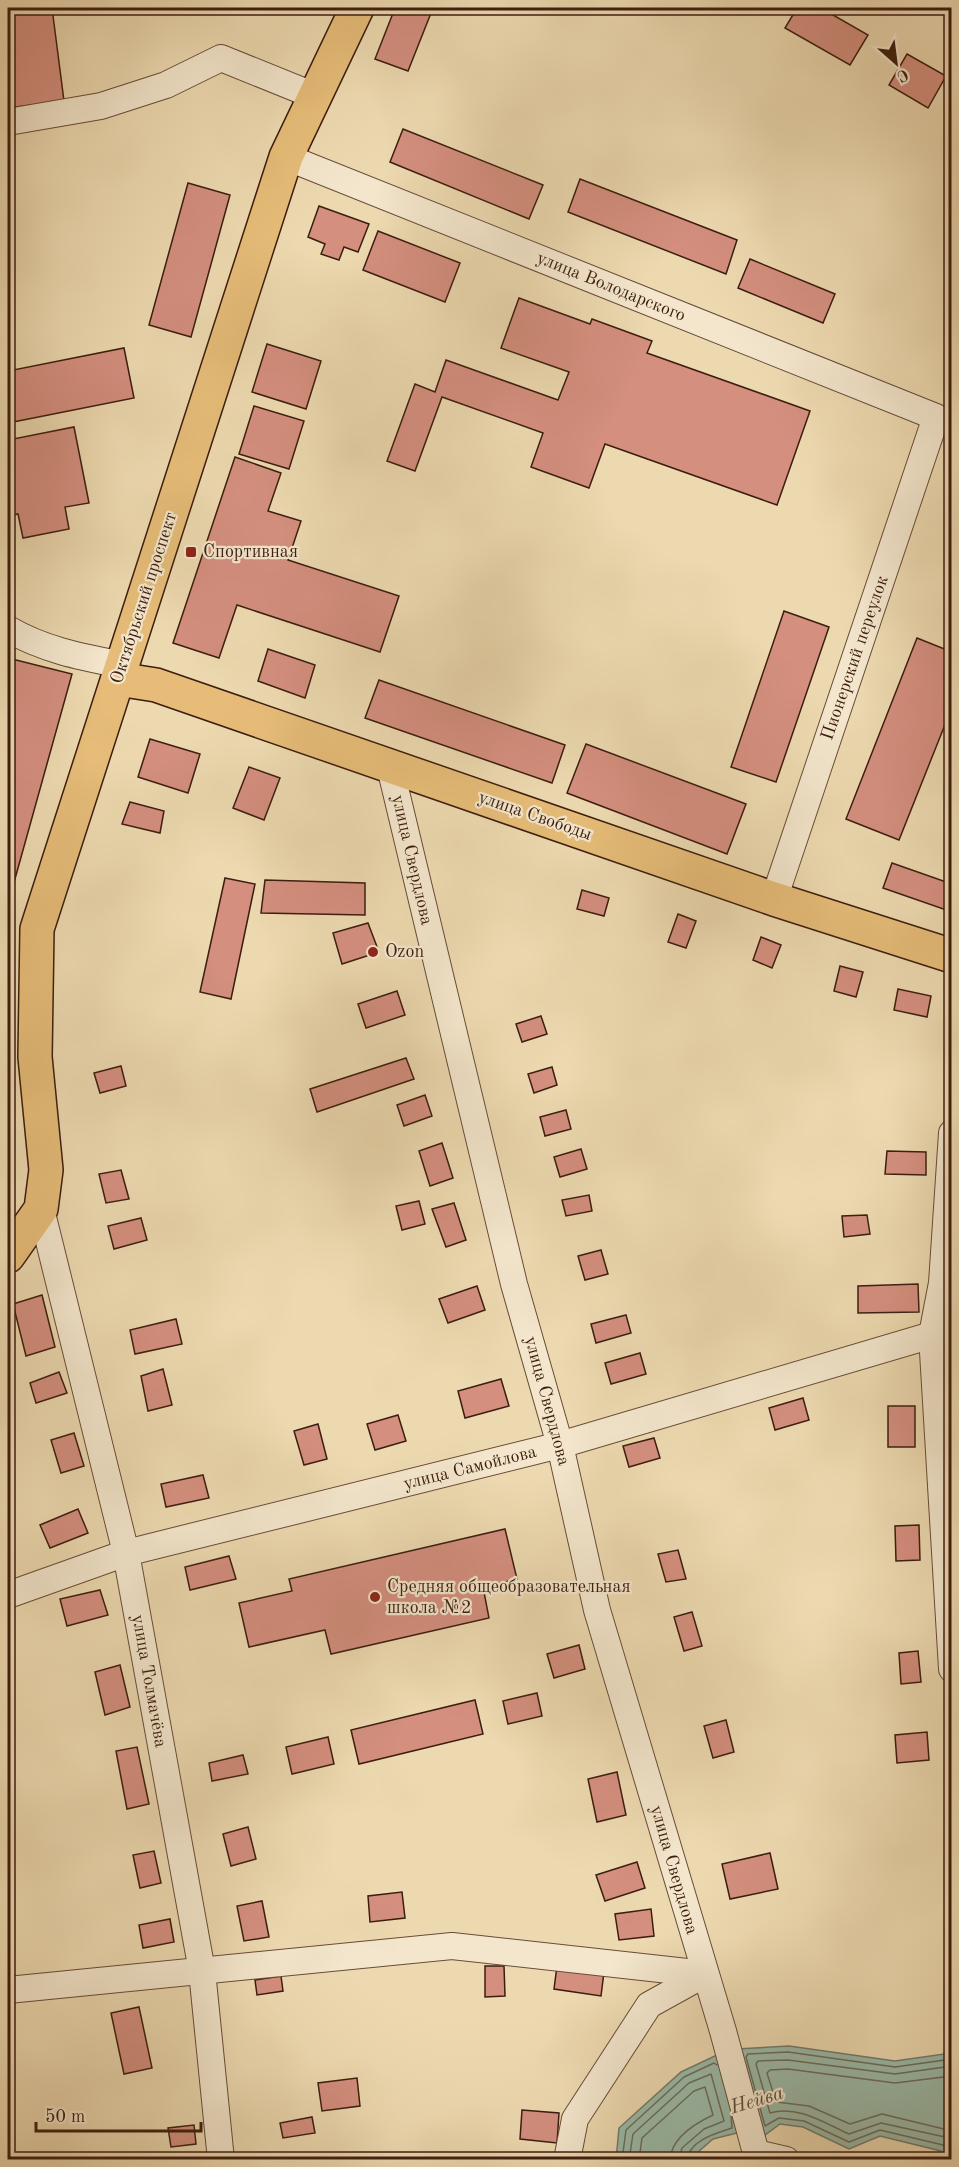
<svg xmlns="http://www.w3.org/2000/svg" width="959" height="2167" font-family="'Old Standard TT',serif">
  <rect width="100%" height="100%" fill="#edd9b0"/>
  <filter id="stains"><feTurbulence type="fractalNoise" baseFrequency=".00333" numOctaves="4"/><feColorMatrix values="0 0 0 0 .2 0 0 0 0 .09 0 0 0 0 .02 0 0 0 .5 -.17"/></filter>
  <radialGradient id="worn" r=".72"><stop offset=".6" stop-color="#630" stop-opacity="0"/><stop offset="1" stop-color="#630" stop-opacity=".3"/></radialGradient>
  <!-- water -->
  <g fill="#9abaa8" stroke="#747b6b" stroke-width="1.5">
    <polygon points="789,2046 895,2061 951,2053 951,2159 941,2151 880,2136 849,2149 803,2127 780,2124 761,2138 737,2049"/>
    <polygon points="721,2053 741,2132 713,2139 690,2159 616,2160 619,2128 681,2072"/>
  </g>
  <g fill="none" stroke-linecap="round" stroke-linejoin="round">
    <!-- shore -->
    <g stroke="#6b6c5c" stroke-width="1.5">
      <polyline points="952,2059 895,2067 788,2052 748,2054 746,2057 765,2126 779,2118 804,2121 849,2142 880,2130 943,2145 952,2151"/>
      <path d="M 952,2066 L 895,2074 L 788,2060 L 758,2061 L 756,2064 L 770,2113 C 798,2105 824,2123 849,2134 L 881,2123 L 945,2137 L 952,2142"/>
      <polyline points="952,2076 895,2083 788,2069 770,2070 767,2073 776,2102 809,2106 850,2124 882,2114 952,2131"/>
      <polyline points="622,2160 626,2130 684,2077 714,2063 717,2065"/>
      <polyline points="629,2160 633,2134 689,2083 711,2074 724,2121 704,2129 682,2148 679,2160"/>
      <path d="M 639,2160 L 642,2138 L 694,2091 L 705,2087 L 713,2115 C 696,2123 671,2137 670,2160"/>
      <path d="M 687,2160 C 689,2140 717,2133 732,2128 L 731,2115"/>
    </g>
  </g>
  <!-- building -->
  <g fill="#d48f7f" stroke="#3c1d0f" stroke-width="1.5">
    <polygon points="8,8 52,8 64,101 8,108"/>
    <polygon points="395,8 433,8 408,71 375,59"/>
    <polygon points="797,8 821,8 868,35 850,65 785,28"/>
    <polygon points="907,54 946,76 928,108 889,85"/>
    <polygon points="403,129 543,185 529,219 390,162"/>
    <polygon points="580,179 737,240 726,274 568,212"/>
    <polygon points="188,183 230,195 191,337 149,325"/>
    <polygon points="319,206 369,224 358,252 344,247 339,260 321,254 325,244 308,237"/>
    <polygon points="378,231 460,263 445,302 363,270"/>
    <polygon points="750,259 835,294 823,323 738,288"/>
    <polygon points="519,298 590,324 592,319 652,341 647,353 810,411 777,505 605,444 589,488 531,467 543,433 442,397 415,471 387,461 415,384 435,392 446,360 558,400 569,372 501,348"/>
    <polygon points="267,344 321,361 306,409 252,392"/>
    <polygon points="124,348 134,398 8,423 8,371"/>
    <polygon points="254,406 304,421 289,469 239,454"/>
    <polygon points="74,427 89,503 65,507 69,529 23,538 18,514 8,516 8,461 12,461 8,440"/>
    <polygon points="235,457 281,473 268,511 301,521 288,560 399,596 380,652 237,605 219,658 173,643"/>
    <polygon points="784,611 829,627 776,782 731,767"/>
    <polygon points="917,638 952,652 952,707 899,840 846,819"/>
    <polygon points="268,649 315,665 305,698 258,681"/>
    <polygon points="8,658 72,674 8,904"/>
    <polygon points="379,680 565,745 552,783 365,718"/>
    <polygon points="150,739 200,754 188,793 138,777"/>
    <polygon points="586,744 746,804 727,854 567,793"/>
    <polygon points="249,767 280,778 264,820 233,808"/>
    <polygon points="130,802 164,811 160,833 122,824"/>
    <polygon points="892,863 952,884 952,912 883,888"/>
    <polygon points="225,878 255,884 231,999 200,992"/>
    <polygon points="265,880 365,883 365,915 261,913"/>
    <polygon points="582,890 609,898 604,916 577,909"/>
    <polygon points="678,914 696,921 686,948 668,942"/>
    <polygon points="368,923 379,952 342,964 333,933"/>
    <polygon points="761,937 781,945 772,968 753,960"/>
    <polygon points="840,966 863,972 856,997 834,991"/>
    <polygon points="898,989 931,996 927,1017 894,1010"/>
    <polygon points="397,991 405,1015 366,1028 358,1004"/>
    <polygon points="541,1016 547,1034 522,1042 516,1024"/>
    <polygon points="406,1058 414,1079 317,1112 310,1089"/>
    <polygon points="121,1066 126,1086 100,1093 94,1073"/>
    <polygon points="552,1067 557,1085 534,1093 528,1074"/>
    <polygon points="425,1095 432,1116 404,1126 397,1105"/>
    <polygon points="566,1110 571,1129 545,1136 540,1117"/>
    <polygon points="442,1143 453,1178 430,1186 419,1151"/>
    <polygon points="581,1149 587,1169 560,1177 554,1157"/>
    <polygon points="887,1151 926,1152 926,1175 885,1174"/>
    <polygon points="121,1170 129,1199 106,1203 99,1174"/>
    <polygon points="589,1195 592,1211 566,1216 562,1200"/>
    <polygon points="419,1201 425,1224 402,1230 396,1206"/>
    <polygon points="454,1203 466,1240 446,1247 432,1209"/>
    <polygon points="867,1215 870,1234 844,1237 842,1216"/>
    <polygon points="141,1218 147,1240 114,1249 108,1226"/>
    <polygon points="601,1250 608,1274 585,1280 578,1256"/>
    <polygon points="918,1284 919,1312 858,1313 858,1286"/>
    <polygon points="477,1286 485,1310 448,1323 439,1299"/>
    <polygon points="42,1295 55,1347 26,1356 13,1304"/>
    <polygon points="626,1315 631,1333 596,1343 591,1324"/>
    <polygon points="176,1319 182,1344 135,1354 130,1330"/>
    <polygon points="640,1353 646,1374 611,1384 605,1363"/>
    <polygon points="163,1369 172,1405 148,1411 141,1376"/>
    <polygon points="59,1372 67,1393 36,1403 30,1383"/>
    <polygon points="501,1379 509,1406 465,1418 458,1391"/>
    <polygon points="803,1398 809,1420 775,1430 769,1408"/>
    <rect x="888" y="1406" width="27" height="41"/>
    <polygon points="398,1415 406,1441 375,1450 367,1424"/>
    <polygon points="318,1424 327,1459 304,1465 294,1431"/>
    <polygon points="74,1433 84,1466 61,1473 51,1440"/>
    <polygon points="654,1438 660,1458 629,1467 623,1446"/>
    <polygon points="203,1475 209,1498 166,1507 161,1484"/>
    <polygon points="78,1509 88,1533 50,1548 40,1525"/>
    <polygon points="919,1525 920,1560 896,1561 895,1526"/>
    <polygon points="505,1529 517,1579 483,1587 489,1618 331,1654 325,1630 249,1647 239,1603 292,1591 289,1579"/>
    <polygon points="678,1550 686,1579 666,1582 658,1554"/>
    <polygon points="229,1556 236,1579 190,1590 185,1567"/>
    <polygon points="100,1590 108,1615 67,1626 60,1599"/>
    <polygon points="692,1612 702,1646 684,1651 674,1617"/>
    <polygon points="579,1645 585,1669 554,1678 547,1654"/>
    <polygon points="918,1651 921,1682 901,1684 899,1653"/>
    <polygon points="120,1665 130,1707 105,1715 95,1672"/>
    <polygon points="537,1693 542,1716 508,1724 503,1701"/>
    <polygon points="475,1700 483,1734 359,1764 351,1730"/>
    <polygon points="726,1720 734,1752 713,1758 704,1726"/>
    <polygon points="927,1732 929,1760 897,1763 895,1735"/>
    <polygon points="328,1737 334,1764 292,1774 286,1747"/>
    <polygon points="137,1747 149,1804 127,1809 116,1751"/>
    <polygon points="243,1755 248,1774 212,1781 209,1763"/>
    <polygon points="617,1772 626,1815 597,1822 588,1779"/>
    <polygon points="248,1827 256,1859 231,1866 223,1834"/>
    <polygon points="154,1851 161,1883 140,1888 133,1855"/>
    <polygon points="770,1853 778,1889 730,1899 722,1864"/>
    <polygon points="637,1862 645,1888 605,1901 596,1875"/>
    <polygon points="402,1892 405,1918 370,1922 368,1896"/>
    <polygon points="262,1901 269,1937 244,1941 237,1906"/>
    <polygon points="651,1909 654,1936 619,1940 615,1914"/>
    <polygon points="170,1919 174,1942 143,1948 139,1925"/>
    <polygon points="485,1966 504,1966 505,1996 485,1997"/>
    <polygon points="557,1966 604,1972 601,1996 554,1989"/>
    <polygon points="281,1976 283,1991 257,1995 255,1980"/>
    <polygon points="139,2007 152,2068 124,2074 111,2013"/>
    <polygon points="357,2078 360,2106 322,2111 318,2083"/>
    <polygon points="522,2110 559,2113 557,2143 520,2139"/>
    <polygon points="312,2117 315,2133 283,2138 280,2123"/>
    <polygon points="194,2125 196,2144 171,2147 168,2128"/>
  </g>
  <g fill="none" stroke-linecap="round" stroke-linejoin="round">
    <!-- minor casing -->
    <g stroke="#684c37" stroke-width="28">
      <g id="minor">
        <polyline points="8,122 101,106 166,85 221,58 315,96"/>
        <polyline points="286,157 936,417 774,899"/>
        <path d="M 8,629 C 44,650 82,657 123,665"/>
        <polyline points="390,767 514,1284 560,1445 597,1610 723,2031 756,2153"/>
        <polyline points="952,1133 942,1283 932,1335 952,1669"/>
        <polyline points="41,1209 126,1553 202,1971 221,2160"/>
        <polyline points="8,1595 126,1553 560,1445 932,1335"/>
        <polyline points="8,1990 452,1946 705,1974"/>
        <polyline points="756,2153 786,2160"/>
        <polyline points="567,2160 575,2119 649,2005 705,1974"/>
      </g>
    </g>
    <!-- major casing -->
    <g stroke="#3c1d0f" stroke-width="36">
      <g id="major">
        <polyline points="118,679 156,685 774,899 952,956"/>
        <polyline points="8,1256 41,1209 46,1170 35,1057 37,929 286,157 357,8"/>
      </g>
    </g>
    <!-- minor -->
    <use href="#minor" stroke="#f3e6cc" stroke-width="26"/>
    <!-- major -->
    <use href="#major" stroke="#e6bc78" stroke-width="33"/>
  </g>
  <!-- markers -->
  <g fill="#8f2418" stroke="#f3e6cc" stroke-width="2">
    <rect x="185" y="546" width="12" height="12" rx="3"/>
    <circle cx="373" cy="952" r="6"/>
    <circle cx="375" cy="1597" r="6"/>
  </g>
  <g text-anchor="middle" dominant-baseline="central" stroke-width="4.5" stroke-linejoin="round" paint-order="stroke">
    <!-- street labels -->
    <g font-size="18" fill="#3c1d0f" stroke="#f3e6cc">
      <text transform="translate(611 287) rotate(22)">улица Володарского</text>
      <text transform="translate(144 598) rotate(-72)">Октябрьский проспект</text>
      <text transform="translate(855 658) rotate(-71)">Пионерский переулок</text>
      <text transform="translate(535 816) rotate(19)">улица Свободы</text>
      <text transform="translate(412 860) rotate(77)">улица Свердлова</text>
      <text transform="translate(547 1401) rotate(75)">улица Свердлова</text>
      <text transform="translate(470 1468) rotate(-14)">улица Самойлова</text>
      <text transform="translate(149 1681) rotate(80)">улица Толмачёва</text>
      <text transform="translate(674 1870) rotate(74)">улица Свердлова</text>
    </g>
    <!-- poi labels -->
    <g font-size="18" fill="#3c1d0f" stroke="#f3e6cc" text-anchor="start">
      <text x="203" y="552">Спортивная</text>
      <text x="385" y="952">Ozon</text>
      <text x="387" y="1587">Средняя общеобразовательная<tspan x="387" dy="21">школа №2</tspan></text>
    </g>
    <!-- water labels -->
    <g font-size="20" font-style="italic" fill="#584c3d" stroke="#f3e6cc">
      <text transform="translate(757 2101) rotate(-17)">Нейва</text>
    </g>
  </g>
  <!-- margin -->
  <rect width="959" height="2167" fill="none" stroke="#edd9b0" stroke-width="30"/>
  <rect x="9" y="9" width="941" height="2149" fill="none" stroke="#3c1d0f" stroke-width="3"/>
  <rect x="15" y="15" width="929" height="2137" fill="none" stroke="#3c1d0f" stroke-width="1.5"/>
  <!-- north arrow -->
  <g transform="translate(896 63) rotate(152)" stroke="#f3e6cc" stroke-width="4.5" paint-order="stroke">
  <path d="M0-4.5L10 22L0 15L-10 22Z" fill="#3c1d0f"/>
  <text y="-9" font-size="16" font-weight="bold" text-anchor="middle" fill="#3c1d0f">С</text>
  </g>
  <!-- scale -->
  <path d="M36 2122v9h165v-9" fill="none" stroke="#3c1d0f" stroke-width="3"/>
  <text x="45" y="2122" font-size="18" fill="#3c1d0f" stroke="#f3e6cc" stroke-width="4.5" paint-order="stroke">50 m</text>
  <rect width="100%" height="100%" filter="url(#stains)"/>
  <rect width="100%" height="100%" fill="url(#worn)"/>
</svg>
